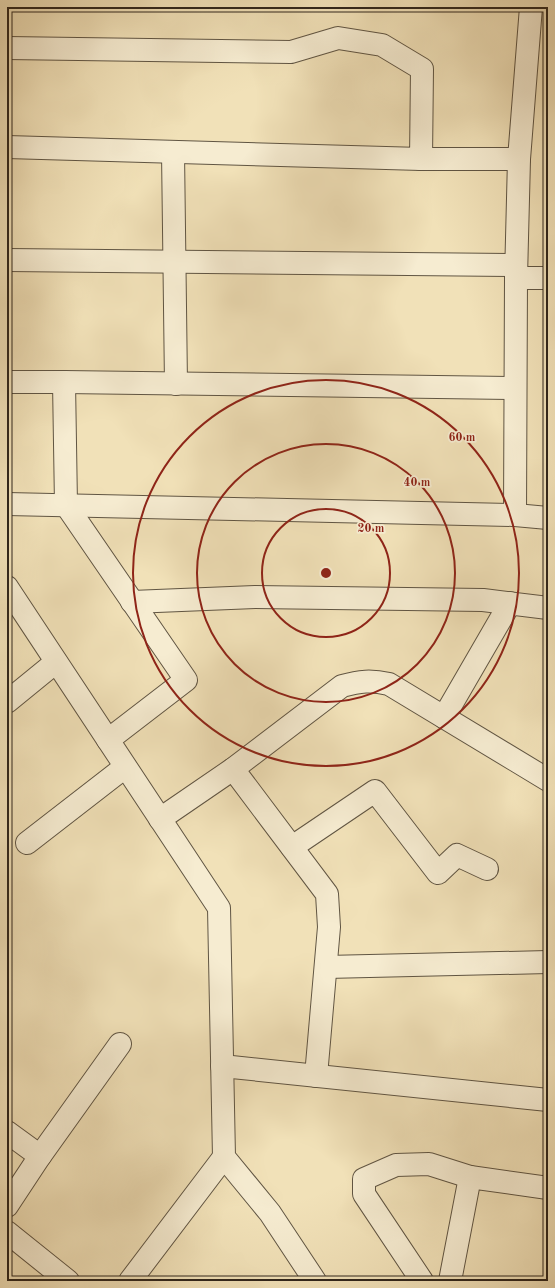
<svg xmlns="http://www.w3.org/2000/svg" width="555" height="1288" font-family="'Old Standard TT',serif">
  <rect width="100%" height="100%" fill="#f1e1b8"/>
  <filter id="stains"><feTurbulence type="fractalNoise" baseFrequency=".005" numOctaves="4"/><feColorMatrix values="0 0 0 0 .2 0 0 0 0 .09 0 0 0 0 .02 0 0 0 .5 -.17"/></filter>
  <radialGradient id="worn" r=".72"><stop offset=".6" stop-color="#630" stop-opacity="0"/><stop offset="1" stop-color="#630" stop-opacity=".3"/></radialGradient>
  <g fill="none" stroke-linecap="round" stroke-linejoin="round">
    <!-- minor casing -->
    <g stroke="#605543" stroke-width="24">
      <g id="minor">
        <polyline points="7,48 291,52 338,38 382,45 422,69 421,159 7,147"/>
        <polyline points="173,152 176,384"/>
        <polyline points="421,159 519,159 531,7"/>
        <polyline points="519,159 516,278 548,278"/>
        <polyline points="7,260 516,265"/>
        <polyline points="516,278 515,515 548,518"/>
        <polyline points="7,382 64,382 66,505 186,680 108,740"/>
        <polyline points="64,382 515,388"/>
        <polyline points="7,504 515,515"/>
        <polyline points="7,587 219,908 224,1157 270,1213 315,1281"/>
        <polyline points="132,602 255,597 483,600 548,608"/>
        <polyline points="7,702 56,662"/>
        <polyline points="444,717 510,603"/>
        <polyline points="233,769 327,894 329,927 316,1076"/>
        <path d="M 160,819 L 233,769 L 342,686 C 360,681 371,680 389,684 L 548,780"/>
        <polyline points="27,843 125,767"/>
        <polyline points="292,847 375,791 438,873 457,855 487,869"/>
        <polyline points="326,967 548,962"/>
        <polyline points="222,1066 548,1100"/>
        <polyline points="7,1132 40,1156"/>
        <polyline points="7,1206 40,1156 120,1044"/>
        <polyline points="7,1232 68,1281"/>
        <polyline points="130,1281 224,1157"/>
        <polyline points="422,1281 364,1194 364,1179 396,1165 429,1164 470,1177"/>
        <polyline points="450,1281 470,1177 548,1188"/>
      </g>
    </g>
    <!-- minor -->
    <use href="#minor" stroke="#f6ecd1" stroke-width="22"/>
  </g>
  <!-- distance rings -->
  <g fill="none" stroke="#8f2418" stroke-width="2">
    <circle cx="326" cy="573" r="64"/>
    <circle cx="326" cy="573" r="129"/>
    <circle cx="326" cy="573" r="193"/>
  </g>
  <circle cx="326" cy="573" r="6" fill="#8f2418" stroke="#f6ecd1" stroke-width="2"/>
  <g font-size="12" text-anchor="middle" font-weight="bold" fill="#8f2418" stroke="#f6ecd1" stroke-width="3.5" stroke-linejoin="round" paint-order="stroke">
    <text x="462" y="441">60 m</text>
    <text x="417" y="486">40 m</text>
    <text x="371" y="532">20 m</text>
  </g>
  <!-- margin -->
  <rect width="555" height="1288" fill="none" stroke="#f1e1b8" stroke-width="24"/>
  <rect x="8" y="8" width="539" height="1272" fill="none" stroke="#30261c" stroke-width="2"/>
  <rect x="12" y="12" width="531" height="1264" fill="none" stroke="#30261c"/>
  <rect width="100%" height="100%" filter="url(#stains)"/>
  <rect width="100%" height="100%" fill="url(#worn)"/>
</svg>
